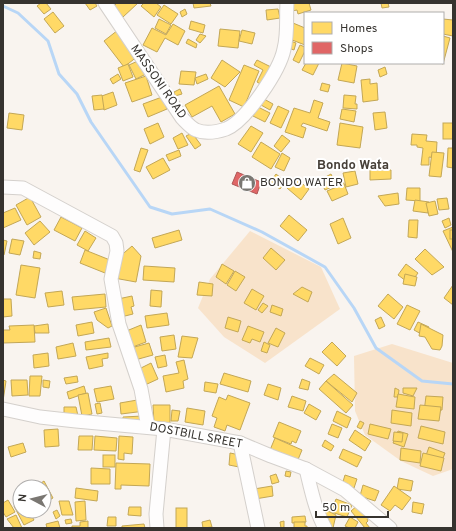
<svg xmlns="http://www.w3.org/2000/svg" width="456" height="531" font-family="Overpass,sans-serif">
  <rect width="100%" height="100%" fill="#f9f4ef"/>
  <!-- green -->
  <g fill="#f8e3cb">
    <polygon points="250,231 321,267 340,309 265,363 224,337 198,308 210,279"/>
    <polygon points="392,344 453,363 453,469 433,476 401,461 365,435 355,411 354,356"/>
  </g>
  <!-- homes -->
  <g fill="#ffd966" stroke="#c3a756">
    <polygon points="41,3 46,3 51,9 44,14 37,6"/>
    <polygon points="85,3 95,3 97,6 90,10"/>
    <polygon points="117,3 138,3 123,17 114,6"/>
    <polygon points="144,3 156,3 161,7 154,17 141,6"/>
    <polygon points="193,3 210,3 211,6 194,8"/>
    <polygon points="290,3 309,3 311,10 298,14 297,10 292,11"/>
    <polygon points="381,3 388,3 389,7 382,8"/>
    <polygon points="164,5 178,14 171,24 157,15"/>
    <polygon points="185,9 187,14 182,17 180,12"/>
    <polygon points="278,9 280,18 267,20 266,10"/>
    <polygon points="53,12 64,26 55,33 44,19"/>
    <polygon points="159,19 171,25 166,34 155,28"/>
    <polygon points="443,19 453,20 453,36 443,34"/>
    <polygon points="191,21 205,25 203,33 189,29"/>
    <polygon points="293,23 305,28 305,45 287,38"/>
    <polygon points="173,24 185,31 178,45 165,38 157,52 143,45 152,28 166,35"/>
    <polygon points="220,29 240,31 238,48 218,46"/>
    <polygon points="118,30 138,56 124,67 104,41"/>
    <polygon points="242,30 255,33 252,44 239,41"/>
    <polygon points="200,34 206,36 200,43 196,40"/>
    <polygon points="443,36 450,38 443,64 440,63 443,63"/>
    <polygon points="188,39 197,44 196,48 186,43"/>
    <polygon points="288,40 296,43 294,50 286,47"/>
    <polygon points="300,45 305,47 305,51 299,63 293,60"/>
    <polygon points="140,60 146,74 136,79 129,65"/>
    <polygon points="222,60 240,72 225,87 211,78"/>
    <polygon points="257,60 273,68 264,86 257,82 263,70 254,65"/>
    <polygon points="306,63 319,63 313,75 302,70"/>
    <polygon points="342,63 357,66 354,83 338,80"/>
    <polygon points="128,64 133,77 123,81 118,68"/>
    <polygon points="244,65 259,71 244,107 229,100"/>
    <polygon points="385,67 387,74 380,77 378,70"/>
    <polygon points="181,71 196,72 194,85 179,84"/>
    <polygon points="118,74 121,79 113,84 110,79"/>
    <polygon points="206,74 208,79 197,84 195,78"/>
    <polygon points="146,76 152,95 132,102 125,83"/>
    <polygon points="370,79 370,84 377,83 378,100 363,102 361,80"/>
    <polygon points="322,83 330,85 328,92 320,90"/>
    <polygon points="219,86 235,114 221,122 212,106 192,117 185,105"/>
    <polygon points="180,89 182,94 175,96 174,92"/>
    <polygon points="113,92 117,105 104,110 99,97"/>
    <polygon points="102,95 104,109 94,110 92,96"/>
    <polygon points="344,95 356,96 355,104 357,104 357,109 343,108"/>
    <polygon points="162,97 167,109 148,117 143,104"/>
    <polygon points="264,99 273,104 270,110 261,105"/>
    <polygon points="314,100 323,103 318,118 330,122 327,131 303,123 301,126 306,128 303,138 285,132 294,108 310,113"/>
    <polygon points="278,106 289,111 281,128 270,123"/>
    <polygon points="258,107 270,113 265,122 253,116"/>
    <polygon points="342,109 356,111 354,122 340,119"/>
    <polygon points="385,112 387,128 375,130 373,113"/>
    <polygon points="9,113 24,115 22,130 7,128"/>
    <polygon points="158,123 164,137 150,144 144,129"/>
    <polygon points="340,123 363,127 360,148 337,145"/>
    <rect x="443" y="123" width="10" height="16"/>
    <polygon points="251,126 263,133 251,152 238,144"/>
    <polygon points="182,133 188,145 178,149 173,138"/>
    <polygon points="192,133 201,145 195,149 186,136"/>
    <polygon points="412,134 427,135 426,141 437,142 436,158 429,157 429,165 421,165 423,148 417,147 417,145 411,145"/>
    <polygon points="282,135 290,141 281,152 274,146"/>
    <polygon points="261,142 280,154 271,169 252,157"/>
    <polygon points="141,148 148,150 140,172 134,170"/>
    <polygon points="448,148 453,148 453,168 447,167"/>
    <polygon points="179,150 181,156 169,161 166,155"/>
    <polygon points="432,152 444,153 441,177 429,176"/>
    <polygon points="282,153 290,158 284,171 275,167"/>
    <polygon points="163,158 170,170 153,179 146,167"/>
    <polygon points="370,170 391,170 391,179 370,180"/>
    <polygon points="355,171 358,184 346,187 343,173"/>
    <polygon points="276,174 286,182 280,189 270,182"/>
    <polygon points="331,174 336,185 325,190 320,180"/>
    <polygon points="295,178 309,189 301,200 287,188"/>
    <polygon points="343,181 348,194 332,201 327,191 339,186 338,183"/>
    <polygon points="407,188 420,188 420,201 406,200"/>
    <polygon points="398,193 399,204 385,206 378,196"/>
    <polygon points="30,197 41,217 27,225 16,205"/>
    <polygon points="447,198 449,209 439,210 437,199"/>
    <polygon points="415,200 429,202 428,213 413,211"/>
    <polygon points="435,201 438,214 429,216 426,203"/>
    <polygon points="15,208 21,220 3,228 3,213"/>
    <polygon points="289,215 307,230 298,241 280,226"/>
    <polygon points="61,217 82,228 75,241 54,230"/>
    <polygon points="343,218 351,238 338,244 330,224"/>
    <polygon points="449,218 451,225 445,228 442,221"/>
    <polygon points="409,220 418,220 417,238 408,237"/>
    <polygon points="40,221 50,232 34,245 25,233"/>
    <polygon points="453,227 453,252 443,231"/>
    <polygon points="179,230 182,240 155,248 152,238"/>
    <rect x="450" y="230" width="3" height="9"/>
    <polygon points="85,231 96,238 88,251 77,245"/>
    <polygon points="12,239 24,241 20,255 9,253"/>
    <polygon points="3,240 7,241 4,255 3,255"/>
    <polygon points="132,246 141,256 136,282 114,278 117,259"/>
    <polygon points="271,248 285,260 276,270 263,258"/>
    <polygon points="425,249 444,267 432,275 415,259"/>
    <polygon points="85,250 110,260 105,273 80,263"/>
    <polygon points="34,251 41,253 40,259 33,258"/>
    <polygon points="222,264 234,271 226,284 216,277"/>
    <polygon points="406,264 418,273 410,284 398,275"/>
    <polygon points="21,265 40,268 35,298 16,295"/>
    <polygon points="144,266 175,268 174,282 143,280"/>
    <polygon points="235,271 245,277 236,291 227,285"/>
    <polygon points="405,274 417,277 415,286 403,284"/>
    <polygon points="199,282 213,284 212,296 197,295"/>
    <polygon points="453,285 453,305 444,298"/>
    <polygon points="302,287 312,292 308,302 293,294"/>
    <polygon points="252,289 264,296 256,310 244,303"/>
    <polygon points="151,290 162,291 161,307 150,306"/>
    <polygon points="62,291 64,305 48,307 45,293"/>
    <polygon points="105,294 106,307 74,310 72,297"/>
    <polygon points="388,294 403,307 394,319 378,306"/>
    <polygon points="132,296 134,306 131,307 133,314 121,317 118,299"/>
    <polygon points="3,299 11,299 12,316 3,317"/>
    <polygon points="263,303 268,306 262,313 258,310"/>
    <polygon points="272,305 283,309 281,316 270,312"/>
    <polygon points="407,305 420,311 410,330 397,324"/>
    <polygon points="106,308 112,326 108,328 97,320 94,312"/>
    <polygon points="167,313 169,325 147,328 145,316"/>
    <polygon points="228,317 241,321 238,332 225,328"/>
    <polygon points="381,317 385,326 379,329 375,320"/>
    <polygon points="92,322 94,333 78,336 76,325"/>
    <polygon points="418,322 429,327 425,336 414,330"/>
    <polygon points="48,324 49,333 35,333 34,326"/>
    <polygon points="421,324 443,335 442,346 440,350 432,349 425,337 419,336"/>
    <polygon points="34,325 35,342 3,343 3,330 10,330 9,326"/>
    <polygon points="141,325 146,342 130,348 124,332"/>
    <polygon points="248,326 264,332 260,342 252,339 250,343 242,340"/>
    <polygon points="276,328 285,333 278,347 268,343"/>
    <polygon points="174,335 176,349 162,351 160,337"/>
    <polygon points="182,336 198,338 192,358 178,357"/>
    <polygon points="109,338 111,347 86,350 85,342"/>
    <polygon points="264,342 270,345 267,353 261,351"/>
    <polygon points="332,342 346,356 337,366 322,352"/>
    <polygon points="73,343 76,356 58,359 56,347"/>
    <polygon points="149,343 153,355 135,360 131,348"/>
    <polygon points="48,353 49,366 34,368 33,355"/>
    <polygon points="108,353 108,358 102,359 103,366 89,369 86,357"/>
    <polygon points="165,355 167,366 158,368 155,357"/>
    <polygon points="310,358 324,365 319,374 305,366"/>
    <polygon points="184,360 188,379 183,381 184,388 166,392 163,376 179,373 176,362"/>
    <polygon points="151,363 158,379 145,385 139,369"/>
    <polygon points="224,373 251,381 248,392 220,384"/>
    <polygon points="334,374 357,393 352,402 326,381"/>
    <polygon points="30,376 42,376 40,396 29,396"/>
    <polygon points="77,376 78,382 66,384 64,378"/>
    <polygon points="302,379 310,382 308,390 299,388"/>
    <polygon points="3,380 6,381 3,401"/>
    <polygon points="11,380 27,380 28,395 12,396"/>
    <polygon points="43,380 50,381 49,388 43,387"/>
    <polygon points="326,381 353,405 346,413 319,389"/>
    <polygon points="205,382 218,384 216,393 204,391"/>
    <polygon points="268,384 281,388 278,400 264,395"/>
    <polygon points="84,386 86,393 69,399 67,392"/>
    <polygon points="111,386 114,399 97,402 94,389"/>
    <polygon points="395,388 399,390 398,397 394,397"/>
    <polygon points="403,388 417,388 413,396 403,393"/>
    <polygon points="88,393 92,414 82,416 78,395"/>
    <polygon points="398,394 415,397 414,409 396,407"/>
    <polygon points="228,395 250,403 240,430 227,425 225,431 214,427 217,418 212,416 219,397 226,400"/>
    <polygon points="292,396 306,401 303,411 288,407"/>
    <polygon points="426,396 443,397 442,410 424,412"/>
    <polygon points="143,399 145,411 121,414 120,403"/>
    <polygon points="100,403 102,413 97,414 95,404"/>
    <polygon points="309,404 321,411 316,420 304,413"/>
    <polygon points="153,405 170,405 170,424 154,424"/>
    <polygon points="420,405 441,407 439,421 418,419"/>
    <polygon points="64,407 76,407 78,416 64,416"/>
    <polygon points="187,408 205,411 203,425 185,422"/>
    <polygon points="172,410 180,411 178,421 171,421"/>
    <polygon points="392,410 412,413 411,426 391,423"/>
    <polygon points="337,411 351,418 347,428 333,421"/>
    <polygon points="143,416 144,422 123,423 123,417"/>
    <polygon points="360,421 364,423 361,429 357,427"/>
    <polygon points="279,422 301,431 296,443 292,441 291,444 273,437"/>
    <polygon points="332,424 342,428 338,438 328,434"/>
    <polygon points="370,424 391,429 388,439 368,434"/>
    <polygon points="421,426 445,432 443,444 418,438"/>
    <polygon points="58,429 59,446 45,447 44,430"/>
    <polygon points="355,430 371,441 365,451 349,440"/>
    <polygon points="398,431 408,434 404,447 393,443"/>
    <polygon points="394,432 403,433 402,442 393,441"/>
    <polygon points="79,436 93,436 92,450 78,450"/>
    <polygon points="95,436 117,438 116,451 94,450"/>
    <polygon points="119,436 133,437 132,454 124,453 124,460 118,459"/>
    <polygon points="275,438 302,450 297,462 270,450"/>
    <polygon points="325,440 334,446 331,451 322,446"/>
    <polygon points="23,443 26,452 11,457 8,447"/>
    <polygon points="429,447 445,453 440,466 424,461"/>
    <polygon points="401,448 421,451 420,463 400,460"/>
    <polygon points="343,449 362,457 357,467 339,458"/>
    <polygon points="230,453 240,455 239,467 229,465"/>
    <polygon points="423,453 444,458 441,471 420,466"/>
    <rect x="103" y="455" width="12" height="12"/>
    <polygon points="116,463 150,464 149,486 121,485 121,489 115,489"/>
    <polygon points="91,468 110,469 110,484 91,484"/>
    <polygon points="286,471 291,472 290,477 285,476"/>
    <polygon points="276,474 279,482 272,484 270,476"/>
    <polygon points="345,475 357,479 354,488 342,485"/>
    <polygon points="399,478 413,481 411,491 397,489"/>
    <polygon points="44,481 53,498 46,502 44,496 44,487 35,487"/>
    <polygon points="363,485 379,491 375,501 360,496"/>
    <polygon points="272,486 273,496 255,499 254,489"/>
    <polygon points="394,486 411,498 402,510 395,505 390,511 381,505"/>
    <polygon points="76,488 98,491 97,501 75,498"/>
    <polygon points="336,499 352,505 347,517 331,512"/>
    <polygon points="8,500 15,512 6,517 3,512 3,503"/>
    <polygon points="59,501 69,501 73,515 62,515"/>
    <polygon points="85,501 86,520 76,521 75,502"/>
    <polygon points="413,502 424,504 422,514 412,512"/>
    <polygon points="20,503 20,511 29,511 34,520 24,525 14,506"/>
    <polygon points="359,504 370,517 367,519 368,521 366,523 370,528 365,528 351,511"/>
    <polygon points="129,507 141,507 141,516 128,515"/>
    <rect x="176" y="508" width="11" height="20"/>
    <polygon points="57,510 60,516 56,519 53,512"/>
    <polygon points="326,510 336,515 333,528 329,528 321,519"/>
    <polygon points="16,515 22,528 14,528 7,519"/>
    <polygon points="305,516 306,522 292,523 292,517"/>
    <polygon points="108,517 116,517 116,526 107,526"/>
    <polygon points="350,517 358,522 355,528 349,528 345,526"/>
    <polygon points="71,519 72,523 66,524 65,520"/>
    <polygon points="210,520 212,527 203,528 202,522"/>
    <polygon points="58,521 60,528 47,528 46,524"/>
    <polygon points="88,521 88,528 72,528 72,526 80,526 80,522"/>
    <polygon points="284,521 284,527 281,528 280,522"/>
    <polygon points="294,522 305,522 305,526 307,526 307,528 294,528"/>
    <polygon points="144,524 145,528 122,528 122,526"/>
  </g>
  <!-- shops -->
  <polygon fill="#e06666" stroke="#ad5756" points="237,172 261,182 257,194 232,184"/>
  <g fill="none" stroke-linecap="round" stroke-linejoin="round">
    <!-- stream -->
    <polyline stroke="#b8d6f6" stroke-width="3" points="3,6 18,13 48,41 59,74 77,94 91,122 150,207 172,214 210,209 262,232 325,267 354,308 376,348 422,381 453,384"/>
    <!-- minor casing -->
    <g stroke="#d4d0cc" stroke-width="15">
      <g id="minor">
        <path d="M 105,3 L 182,118 C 186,122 191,128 196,130 C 205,134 217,132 226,129 C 246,121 280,70 284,49 C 288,34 286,18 287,3"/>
        <polyline points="3,187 23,188 112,236 116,243 117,251 111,279 119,324 141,389 148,427"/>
        <polyline points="3,409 40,417 76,421 164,429 240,443 271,456 306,469 345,490 390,528"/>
        <polyline points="240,443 258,528"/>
        <path d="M 306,469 C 311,489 315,510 325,528"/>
        <polyline points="157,528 156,514 164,429"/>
      </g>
    </g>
    <!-- minor -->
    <use href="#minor" stroke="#fefdfd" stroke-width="13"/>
  </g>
  <!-- icons -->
  <defs>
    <g id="shop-disc" transform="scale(0.9)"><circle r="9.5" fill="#7a7772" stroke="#fff"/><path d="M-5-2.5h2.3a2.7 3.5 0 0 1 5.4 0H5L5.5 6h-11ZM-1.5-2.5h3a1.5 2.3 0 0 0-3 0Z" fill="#fff"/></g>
  </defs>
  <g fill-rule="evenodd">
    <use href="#shop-disc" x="247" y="183"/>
  </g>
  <g text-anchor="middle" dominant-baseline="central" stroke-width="4" stroke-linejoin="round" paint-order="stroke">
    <!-- street labels -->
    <g font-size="12" fill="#36332f" stroke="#fff">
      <text transform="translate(158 82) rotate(55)">MASSONI ROAD</text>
      <text transform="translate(196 436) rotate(11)">DOSTBILL SREET</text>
    </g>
    <!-- poi labels -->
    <g font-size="12" fill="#36332f" stroke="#fff" text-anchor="start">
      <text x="260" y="183">BONDO WATER</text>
    </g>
    <!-- neighbourhood labels -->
    <g font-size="13" font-weight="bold" fill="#463f38" stroke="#fff">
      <text x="353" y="166">Bondo Wata</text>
    </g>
  </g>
  <!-- border -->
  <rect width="456" height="531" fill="none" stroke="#36332f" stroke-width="8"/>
  <!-- legend -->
  <rect x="304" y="12" width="140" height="52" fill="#ffffff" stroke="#afadac"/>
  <rect x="312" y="22" width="20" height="12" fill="#ffd966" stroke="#afadac"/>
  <text x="340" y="32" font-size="12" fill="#36332f">Homes</text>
  <rect x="312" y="42" width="20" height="12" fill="#e06666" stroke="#afadac"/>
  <text x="340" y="52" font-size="12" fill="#36332f">Shops</text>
  <!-- north arrow -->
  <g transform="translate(32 499) rotate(277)"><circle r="19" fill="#ffffff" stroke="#afadac"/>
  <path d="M0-3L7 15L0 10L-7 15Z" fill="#7a7772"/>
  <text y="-6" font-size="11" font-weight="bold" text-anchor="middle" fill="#36332f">N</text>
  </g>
  <!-- scale -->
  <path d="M316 511v6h72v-6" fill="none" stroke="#36332f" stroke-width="2"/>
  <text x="322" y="511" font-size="12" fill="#36332f" stroke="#ffffff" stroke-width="3" paint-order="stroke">50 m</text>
</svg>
